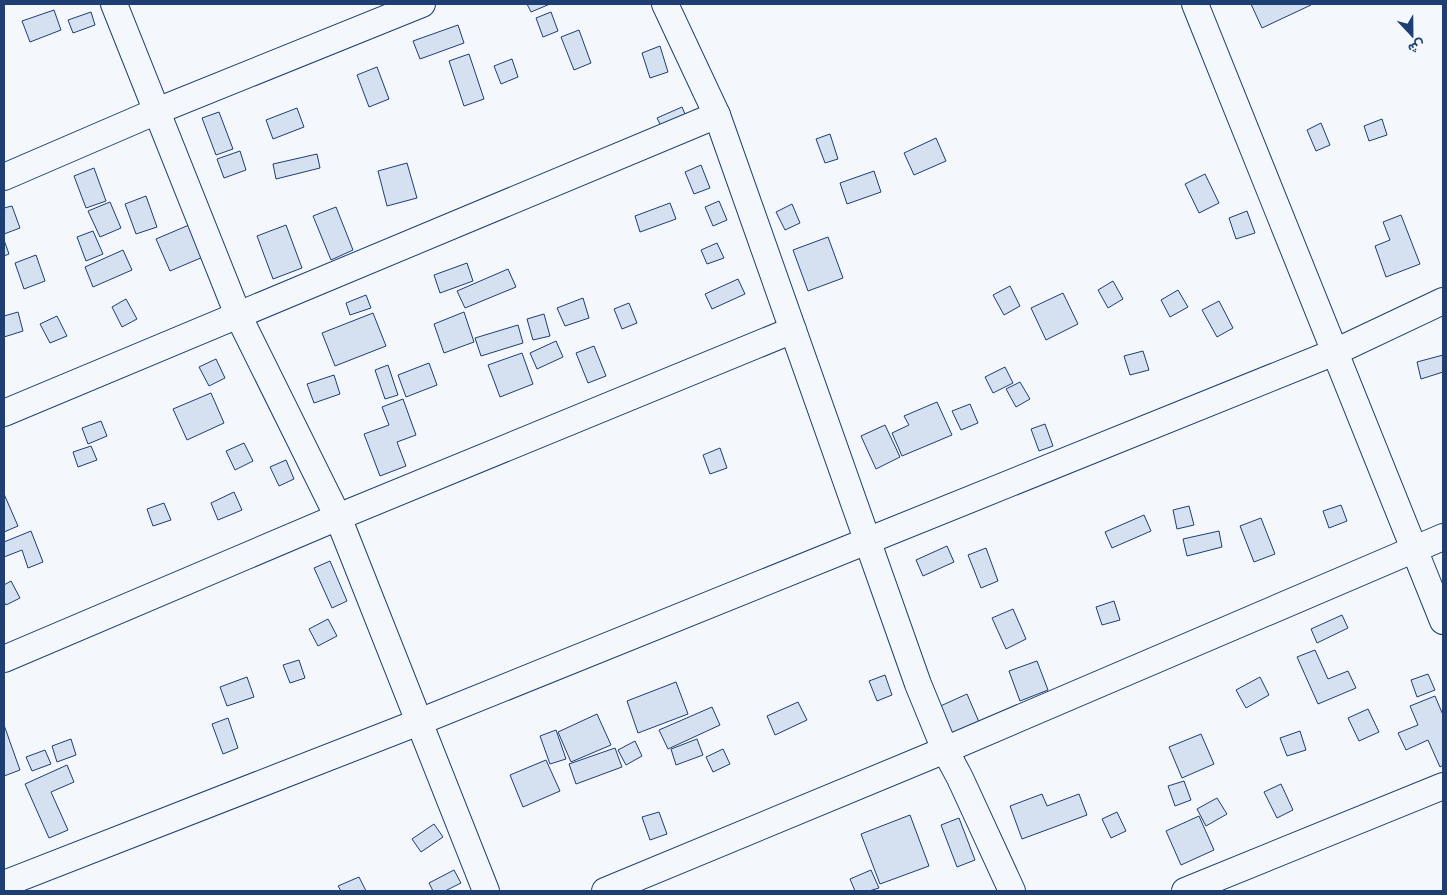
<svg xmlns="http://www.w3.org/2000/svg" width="1447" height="895" font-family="'Exo 2',Vazirmatn,sans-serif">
  <rect width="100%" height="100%" fill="#f4f7fb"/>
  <!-- building -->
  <g fill="#d5e0f0" stroke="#1d3f73">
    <polygon points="527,4 550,4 531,12"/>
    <polygon points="1251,4 1311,4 1311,5 1262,28"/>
    <polygon points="54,10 61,30 30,42 22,21"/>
    <polygon points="91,12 95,25 73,33 68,20"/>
    <polygon points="551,12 558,31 543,37 536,18"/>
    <polygon points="458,25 464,43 420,59 413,41"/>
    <polygon points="579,30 591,63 574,70 561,37"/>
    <polygon points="660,46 668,72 650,78 642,53"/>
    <polygon points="469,54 484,99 464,106 449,61"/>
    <polygon points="512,59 518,77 501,84 494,66"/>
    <polygon points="377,67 389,99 369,107 357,75"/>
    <polygon points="682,107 689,123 665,134 657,118"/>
    <polygon points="297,108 304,127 273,139 266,120"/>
    <polygon points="219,112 233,149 216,155 202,118"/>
    <polygon points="1382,119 1387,135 1369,141 1364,126"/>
    <polygon points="1321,123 1330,145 1316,151 1307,130"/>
    <polygon points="830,134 838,159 825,163 816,139"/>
    <polygon points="936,138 946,161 914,175 904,153"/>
    <polygon points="240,151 246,170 224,178 217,159"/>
    <polygon points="317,154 320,168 276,179 273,164"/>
    <polygon points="407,163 417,198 387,206 378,171"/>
    <polygon points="701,165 710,188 694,194 685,172"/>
    <polygon points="94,168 106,201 86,208 74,176"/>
    <polygon points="874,171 881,192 847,204 840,183"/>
    <polygon points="1205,174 1219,203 1199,213 1185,184"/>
    <polygon points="146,196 157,227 136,234 125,204"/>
    <polygon points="719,201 727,220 713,226 705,207"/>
    <polygon points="110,202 121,228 100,237 88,211"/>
    <polygon points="670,203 676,219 640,232 635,216"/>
    <polygon points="792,204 800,223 785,230 776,212"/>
    <polygon points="12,206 20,228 4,234 4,208"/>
    <polygon points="336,207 353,250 331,260 313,216"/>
    <polygon points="1247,211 1255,233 1236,239 1229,218"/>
    <polygon points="1401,215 1420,264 1386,277 1375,246 1390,240 1383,222"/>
    <polygon points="189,225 203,257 170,271 156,239"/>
    <polygon points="286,225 302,268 273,279 257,236"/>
    <polygon points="93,231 103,254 86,261 77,237"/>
    <polygon points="828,237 843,278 808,291 793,250"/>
    <polygon points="4,240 9,254 4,256"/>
    <polygon points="717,243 724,258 707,264 701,250"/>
    <polygon points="123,250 132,270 93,287 85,267"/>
    <polygon points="36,255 45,281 24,289 15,263"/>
    <polygon points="467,263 473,281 440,293 434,275"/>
    <polygon points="508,269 516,287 465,308 457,291"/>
    <polygon points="738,279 745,294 712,309 705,294"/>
    <polygon points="1113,281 1123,299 1108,308 1098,290"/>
    <polygon points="1010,286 1020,306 1004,315 993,295"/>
    <polygon points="1178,290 1188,307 1170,317 1161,300"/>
    <polygon points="1063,293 1078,324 1046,340 1031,308"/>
    <polygon points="366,295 371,308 350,315 346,303"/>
    <polygon points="583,298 589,318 565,326 557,308"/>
    <polygon points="126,299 137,319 122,327 112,307"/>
    <polygon points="1219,301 1233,328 1217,337 1202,310"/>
    <polygon points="629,303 637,323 622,329 614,309"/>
    <polygon points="18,312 23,331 4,337 4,316"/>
    <polygon points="464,312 474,342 444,353 434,324"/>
    <polygon points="373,313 386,346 335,366 322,333"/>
    <polygon points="544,314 550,336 533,340 527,319"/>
    <polygon points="57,316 67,336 50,343 40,324"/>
    <polygon points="518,325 523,343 481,356 475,338"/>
    <polygon points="556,341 563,357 537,369 530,353"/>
    <polygon points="594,346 606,376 588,383 576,353"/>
    <polygon points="1143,351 1149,370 1130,375 1124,356"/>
    <polygon points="522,353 533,384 500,397 488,365"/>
    <polygon points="1443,355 1443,372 1421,379 1417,362"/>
    <polygon points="216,359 225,378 209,386 199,367"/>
    <polygon points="429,363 437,385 406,397 398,375"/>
    <polygon points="388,365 398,395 385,399 375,370"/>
    <polygon points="1005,367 1013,383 993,393 985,377"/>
    <polygon points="334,375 340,394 314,403 307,384"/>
    <polygon points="1020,382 1030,399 1016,407 1006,389"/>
    <polygon points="211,393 224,423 187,440 173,409"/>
    <polygon points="403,399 416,435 397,442 406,466 380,476 364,434 389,425 382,407"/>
    <polygon points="937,402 952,435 902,456 892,433 909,425 904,416"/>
    <polygon points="970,404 978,423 961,430 952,411"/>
    <polygon points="101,421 107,436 88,444 82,428"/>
    <polygon points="1045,424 1053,446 1039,451 1031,429"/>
    <polygon points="885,425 900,457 876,469 861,436"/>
    <polygon points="244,443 253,461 235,470 226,451"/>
    <polygon points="91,446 97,460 78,467 73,452"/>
    <polygon points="720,448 727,468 710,474 703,455"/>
    <polygon points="286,460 294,479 279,486 270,467"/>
    <polygon points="234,492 242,510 218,520 211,503"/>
    <polygon points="4,494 18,526 4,532"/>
    <polygon points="164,503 171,520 153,526 147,509"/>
    <polygon points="1341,505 1347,521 1329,528 1323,511"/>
    <polygon points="1189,506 1194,525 1177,529 1173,510"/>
    <polygon points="1144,515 1151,531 1112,548 1105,532"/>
    <polygon points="1261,518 1275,554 1254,562 1240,526"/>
    <polygon points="31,531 43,562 28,568 22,550 4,557 4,542"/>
    <polygon points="1219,531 1222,547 1187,556 1183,539"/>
    <polygon points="947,546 954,562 923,576 916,560"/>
    <polygon points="986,548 998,581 981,588 968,555"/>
    <polygon points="330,561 347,601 332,608 314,568"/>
    <polygon points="11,581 20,598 6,605 4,602 4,585"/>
    <polygon points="1114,601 1120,620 1102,625 1096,607"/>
    <polygon points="1013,609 1026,639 1006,649 992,618"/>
    <polygon points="1342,615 1348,628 1317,643 1311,629"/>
    <polygon points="328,619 337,636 318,646 309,629"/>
    <polygon points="1315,650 1328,679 1348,671 1356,688 1318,704 1297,657"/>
    <polygon points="299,660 305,678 290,683 283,665"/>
    <polygon points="1037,661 1048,690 1020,701 1009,671"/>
    <polygon points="1428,674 1435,690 1417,697 1411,680"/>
    <polygon points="885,675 892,695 877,701 869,681"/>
    <polygon points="247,677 254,697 227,706 220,687"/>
    <polygon points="1260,677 1269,695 1246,708 1236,690"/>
    <polygon points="676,682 688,714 638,733 627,701"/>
    <polygon points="967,694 982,729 951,742 936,708"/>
    <polygon points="1435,696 1443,715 1443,765 1440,767 1428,740 1406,750 1398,733 1418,725 1410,706"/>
    <polygon points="798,702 807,720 775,735 767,716"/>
    <polygon points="712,707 720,725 668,749 659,730"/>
    <polygon points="1368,709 1379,732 1359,741 1348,718"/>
    <polygon points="597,714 611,745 571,762 558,732"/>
    <polygon points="228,718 238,748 223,754 212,724"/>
    <polygon points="4,725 20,770 4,776"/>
    <polygon points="556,730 566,759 550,764 540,736"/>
    <polygon points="1300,731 1306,750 1287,756 1280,738"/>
    <polygon points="1201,734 1214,764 1182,778 1169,747"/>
    <polygon points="71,739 76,755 57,762 52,746"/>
    <polygon points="697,739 703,755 676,765 671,749"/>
    <polygon points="635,741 642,756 626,765 618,750"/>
    <polygon points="615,748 622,767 576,784 569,764"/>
    <polygon points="723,749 730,764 713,772 706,757"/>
    <polygon points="45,750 51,764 32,771 26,757"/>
    <polygon points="546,760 560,791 523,807 510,775"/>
    <polygon points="67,765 74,782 51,792 68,830 49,838 25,784"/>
    <polygon points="1184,781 1191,800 1175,806 1168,786"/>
    <polygon points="1281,784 1293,810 1277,818 1264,792"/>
    <polygon points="1042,794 1047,806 1079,794 1087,815 1022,839 1010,806"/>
    <polygon points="1217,798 1227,814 1206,826 1197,809"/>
    <polygon points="659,812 667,834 650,840 642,817"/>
    <polygon points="1117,812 1126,831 1111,838 1102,819"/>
    <polygon points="910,815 929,866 880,884 861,834"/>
    <polygon points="1199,816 1214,850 1181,865 1166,831"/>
    <polygon points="959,818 975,860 957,867 941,825"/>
    <polygon points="434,824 443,837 421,852 412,839"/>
    <polygon points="454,870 461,883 445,891 433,891 429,883"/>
    <polygon points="871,870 879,888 869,891 855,891 850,879"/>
    <polygon points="359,877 366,891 341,891 338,886"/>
  </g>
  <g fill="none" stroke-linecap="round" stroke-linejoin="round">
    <!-- minor casing -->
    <g stroke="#1d3f73" stroke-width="28">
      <g id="minor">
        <polyline points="114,4 238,315 338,517 486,891"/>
        <polyline points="665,4 717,115 918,684 945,750 960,778 1012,891"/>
        <polyline points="1195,4 1443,621"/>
        <polyline points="4,177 157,111 422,4"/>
        <polyline points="4,413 717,115"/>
        <polyline points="4,659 338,517 793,330"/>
        <polyline points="4,884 419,722 867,541 1335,352 1443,301"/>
        <polyline points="605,891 945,750 1443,537"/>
        <polyline points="1185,891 1443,786"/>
      </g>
    </g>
    <!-- minor -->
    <use href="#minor" stroke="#f4f7fb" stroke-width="26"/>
  </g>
  <!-- border -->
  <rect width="1447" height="895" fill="none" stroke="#1d3f73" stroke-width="10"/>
  <!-- north arrow -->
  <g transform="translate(1412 35) rotate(158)" stroke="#f4f7fb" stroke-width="4" paint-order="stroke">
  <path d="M0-4L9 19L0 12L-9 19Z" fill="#1d3f73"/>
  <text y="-8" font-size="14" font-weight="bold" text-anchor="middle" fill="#1d3f73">ش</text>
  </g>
</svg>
